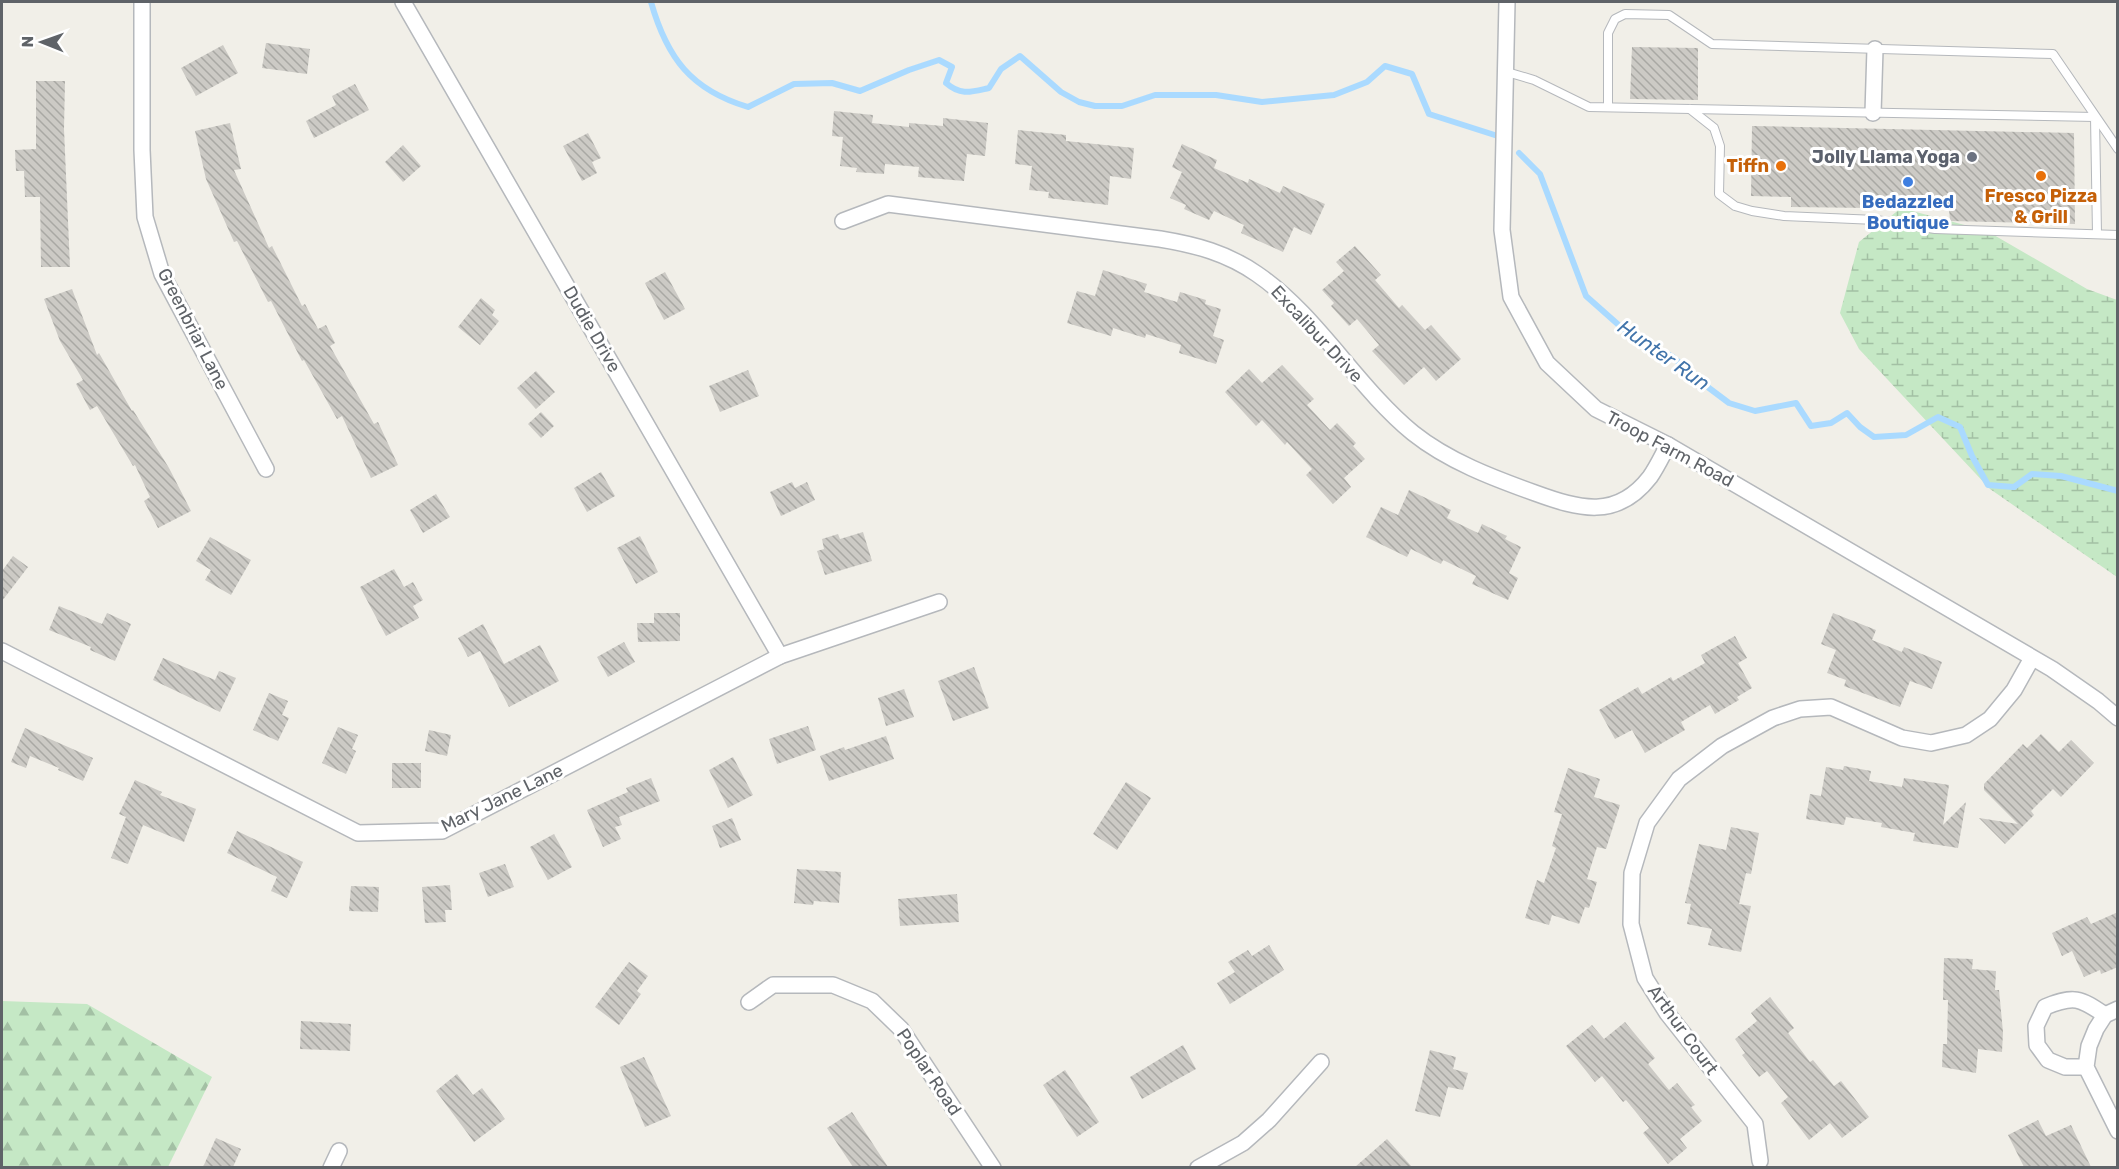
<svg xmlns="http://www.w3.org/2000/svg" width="2119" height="1169" font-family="Rubik,sans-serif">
  <defs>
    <pattern id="forest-firs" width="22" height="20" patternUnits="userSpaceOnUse" patternTransform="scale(1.5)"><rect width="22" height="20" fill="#c5e8c5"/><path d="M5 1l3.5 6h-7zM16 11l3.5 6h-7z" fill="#a3c0a4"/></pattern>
    <pattern id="wetland-marsh" width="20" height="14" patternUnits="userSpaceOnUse" patternTransform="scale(1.5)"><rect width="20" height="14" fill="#c5e8c5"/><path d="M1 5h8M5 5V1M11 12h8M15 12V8" fill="none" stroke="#a3c0a4"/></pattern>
    <pattern id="building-back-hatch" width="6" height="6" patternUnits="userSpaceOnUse" patternTransform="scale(1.5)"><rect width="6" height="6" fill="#cccac5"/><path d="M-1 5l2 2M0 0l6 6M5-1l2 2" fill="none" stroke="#a9a8a4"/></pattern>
  </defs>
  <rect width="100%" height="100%" fill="#f1efe8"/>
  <!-- forest -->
  <polygon fill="url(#forest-firs)" points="2,1001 87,1004 212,1077 168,1167 2,1167"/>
  <!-- wetland -->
  <polygon fill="url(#wetland-marsh)" points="1901,208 1987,231 2087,289 2117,300 2117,577 1990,489 1859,349 1840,313 1859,242"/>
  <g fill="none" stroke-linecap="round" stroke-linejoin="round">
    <!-- stream -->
    <g stroke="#aadaff" stroke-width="6">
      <path d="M 651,2 C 667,58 691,90 748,107 L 794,84 L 832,83 L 860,91 L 909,70 L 939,60 L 952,67 L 946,83 C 961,96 971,92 989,88 L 1001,69 L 1020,56 L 1061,92 L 1079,102 L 1095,106 L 1122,106 L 1155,95 L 1216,95 L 1262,102 L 1334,95 L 1367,82 L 1385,66 L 1412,74 L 1429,114 L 1504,138"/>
      <polyline points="1519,153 1540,174 1586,296 1630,335 1673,357 1697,379 1729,403 1755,411 1796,403 1811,426 1831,423 1847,413 1860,427 1874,437 1906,435 1938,417 1960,427 1972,456 1988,485 2014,487 2032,474 2061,476 2118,491"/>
    </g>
  </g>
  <!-- building -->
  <g fill="url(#building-back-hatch)">
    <polygon points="266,43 310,49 307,74 262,68"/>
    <polygon points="223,45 238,73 196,96 181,68"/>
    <polygon points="1632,47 1698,48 1698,100 1630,99"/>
    <polygon points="36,81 65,81 64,129 70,267 41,267 40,197 25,197 24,171 16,171 15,150 36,149"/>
    <polygon points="355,84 369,110 314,138 306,121 336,105 332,96"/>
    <polygon points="834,111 873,115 872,123 909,127 909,123 943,126 943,118 988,123 985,156 967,154 964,181 918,177 919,167 885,164 884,174 856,172 857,168 840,166 843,137 832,136"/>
    <polygon points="230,123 241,169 234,170 269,248 272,246 302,306 305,304 318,329 326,325 335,343 330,346 374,424 378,422 398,465 371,478 342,416 337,419 304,360 302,361 271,301 268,302 237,241 234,242 206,179 195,131"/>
    <polygon points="1752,126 2074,133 2075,224 1950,221 1949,209 1791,207 1791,197 1751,196"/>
    <polygon points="1018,130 1066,135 1066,141 1134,148 1131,179 1110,176 1108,205 1048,198 1049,192 1029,190 1032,166 1015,164"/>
    <polygon points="588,133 601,158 592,162 597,173 582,181 563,146"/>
    <polygon points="1182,144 1217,160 1214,168 1248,183 1249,179 1280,193 1283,186 1325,204 1311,235 1294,227 1283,252 1241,233 1244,225 1214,211 1209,220 1184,209 1186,205 1170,198 1182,172 1172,167"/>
    <polygon points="403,145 421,166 403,182 385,162"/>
    <polygon points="1355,246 1381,275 1375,280 1399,308 1402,305 1425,330 1431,325 1461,359 1436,381 1424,367 1404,385 1372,351 1379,345 1357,319 1349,326 1331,306 1334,303 1322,290 1344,271 1336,262"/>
    <polygon points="1103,270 1147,284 1144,292 1177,302 1180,292 1206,300 1205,304 1221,309 1213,336 1224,340 1216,364 1179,353 1181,345 1146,334 1145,338 1113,328 1111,336 1067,323 1077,291 1095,296"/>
    <polygon points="665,272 685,309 664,320 645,283"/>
    <polygon points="72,289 97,355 99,353 132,411 133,410 169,468 191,511 158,528 144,501 150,497 135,465 133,466 97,406 90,410 76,384 83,380 60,341 44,299"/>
    <polygon points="481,298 495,310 492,315 499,321 480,345 458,327"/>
    <polygon points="1282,365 1314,399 1307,405 1330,430 1337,423 1356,443 1353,446 1365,459 1344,478 1351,487 1333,504 1306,475 1312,469 1287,442 1285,445 1262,420 1256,426 1225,392 1249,369 1262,383"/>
    <polygon points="748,370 759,396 720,412 709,386"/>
    <polygon points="536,371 555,392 536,409 517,388"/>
    <polygon points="541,412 554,426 541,438 528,424"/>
    <polygon points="601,472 615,496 587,512 574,488"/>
    <polygon points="792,482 795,488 807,482 815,500 781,516 770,492"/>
    <polygon points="1409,490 1451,510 1447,518 1478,533 1482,524 1507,536 1505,539 1521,547 1509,573 1518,578 1508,600 1472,584 1476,576 1443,560 1441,564 1411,549 1407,557 1366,537 1381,507 1398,515"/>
    <polygon points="436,494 450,517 423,533 410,510"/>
    <polygon points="863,532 872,561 825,575 817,551 824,549 822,539 838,534 840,539"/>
    <polygon points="640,536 658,572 636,584 617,548"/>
    <polygon points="210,537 251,560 231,595 205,580 211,570 196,561"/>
    <polygon points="13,556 28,567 2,601 2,571"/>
    <polygon points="394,569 404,587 413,582 423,600 413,606 419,618 386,636 360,587"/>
    <polygon points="59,606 102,624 107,613 131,624 115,661 90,650 91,647 49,630"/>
    <polygon points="654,613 680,613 680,641 638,642 637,623 654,623"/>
    <polygon points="1833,613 1876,630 1872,640 1902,652 1904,647 1942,662 1932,689 1910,681 1900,707 1844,686 1846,680 1827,673 1836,650 1821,644"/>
    <polygon points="483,624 504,664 540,645 559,681 509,707 480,651 468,657 458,638"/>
    <polygon points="1735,636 1747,658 1738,663 1752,688 1737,697 1739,700 1715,714 1710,705 1681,722 1685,730 1645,753 1632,730 1615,739 1599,710 1638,687 1642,694 1671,677 1673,681 1705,663 1701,655"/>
    <polygon points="624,642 635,662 608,677 597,657"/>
    <polygon points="163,658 215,680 219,671 236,678 220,712 153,680"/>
    <polygon points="974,667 989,708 953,721 938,681"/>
    <polygon points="904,689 914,717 886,726 878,698"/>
    <polygon points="269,693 288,701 282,715 289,718 278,741 253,730"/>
    <polygon points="808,726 816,750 777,764 769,739"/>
    <polygon points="338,727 358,735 352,749 356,751 346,774 322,763"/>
    <polygon points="25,728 93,758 83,781 58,770 59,768 30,756 26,768 11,762"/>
    <polygon points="429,730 451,735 447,756 425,751"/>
    <polygon points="2041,734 2059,752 2071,740 2094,763 2061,797 2053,789 2031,811 2034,815 2005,844 1979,818 2018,824 1984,790 1984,784 2023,744 2027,748"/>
    <polygon points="886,736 894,759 829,781 820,756 844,747 845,750"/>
    <polygon points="733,757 753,795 728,808 709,770"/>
    <rect x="392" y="763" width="29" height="25"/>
    <polygon points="1844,766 1871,771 1869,781 1902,787 1904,778 1949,785 1943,825 1966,802 1958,848 1913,841 1915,833 1881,827 1882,823 1846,817 1844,825 1806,819 1810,794 1821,796 1826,767 1843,770"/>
    <polygon points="1568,768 1600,779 1594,797 1620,805 1606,849 1597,847 1587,879 1597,882 1589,908 1585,907 1579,924 1552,915 1549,925 1525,918 1537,880 1544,883 1556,848 1552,846 1562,814 1554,812"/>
    <polygon points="651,778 660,801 619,817 622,825 615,827 621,839 603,847 587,810 628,792 626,788"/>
    <polygon points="135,780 162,792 160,795 196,809 184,842 143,825 128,864 111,858 126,817 119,814"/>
    <polygon points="1126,782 1151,798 1117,850 1093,834"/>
    <polygon points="732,818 741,840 720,848 712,826"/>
    <polygon points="1731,827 1759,833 1751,874 1746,873 1739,904 1751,906 1741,952 1708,945 1712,929 1687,924 1691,904 1685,903 1699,844 1726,850"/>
    <polygon points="237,831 303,862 287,898 271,891 277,877 227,853"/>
    <polygon points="554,834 572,867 548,880 530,847"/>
    <polygon points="505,864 514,887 488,897 479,873"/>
    <polygon points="797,869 841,872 839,903 814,901 813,905 794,903"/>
    <polygon points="450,885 452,910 445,910 446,922 425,923 422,887"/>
    <polygon points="351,886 379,887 378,912 349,911"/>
    <polygon points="957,894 959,922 900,926 898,899"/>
    <polygon points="2118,912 2118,967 2101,974 2100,970 2084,977 2072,951 2062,956 2052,933 2087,917 2091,924"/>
    <polygon points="1269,945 1284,970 1230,1004 1217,983 1235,972 1228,962 1248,950 1252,956"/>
    <polygon points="1944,958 1973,959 1972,969 1996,971 1995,990 1999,990 2003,1032 2002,1052 1978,1049 1976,1073 1942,1067 1943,1044 1947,1044 1948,1000 1943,1000"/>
    <polygon points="629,962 648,976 637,991 641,994 619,1025 595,1007"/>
    <polygon points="1770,997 1794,1028 1788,1033 1810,1062 1813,1060 1834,1086 1841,1081 1869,1117 1842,1138 1830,1123 1809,1140 1781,1103 1788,1097 1767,1071 1759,1077 1742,1055 1745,1053 1735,1039 1757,1021 1751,1013"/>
    <polygon points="301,1021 351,1024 350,1051 300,1049"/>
    <polygon points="1625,1022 1655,1058 1648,1064 1669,1090 1677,1083 1695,1105 1691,1107 1702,1121 1680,1139 1687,1148 1668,1164 1643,1133 1649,1128 1626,1100 1623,1102 1602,1076 1595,1082 1566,1046 1592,1025 1604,1039"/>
    <polygon points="1183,1045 1196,1069 1142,1099 1130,1077"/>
    <polygon points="1430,1050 1456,1057 1453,1069 1468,1073 1463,1090 1448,1087 1440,1117 1415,1111"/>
    <polygon points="644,1057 671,1116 645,1127 620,1067"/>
    <polygon points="1065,1070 1099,1122 1077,1137 1043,1085"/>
    <polygon points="457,1074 473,1095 482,1088 505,1119 474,1142 436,1091"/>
    <polygon points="852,1112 888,1167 853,1167 827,1128"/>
    <polygon points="2038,1120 2046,1136 2071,1125 2091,1167 2024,1167 2008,1135"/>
    <polygon points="216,1138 241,1149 233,1167 203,1167"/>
    <polygon points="1387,1139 1412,1167 1355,1167"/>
  </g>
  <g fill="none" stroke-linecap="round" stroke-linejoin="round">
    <!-- lane casing -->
    <g stroke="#b5b8bc" stroke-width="10">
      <g id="lane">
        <polyline points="1507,72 1534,80 1589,107 2095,117 2097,234"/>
        <polyline points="1608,107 1608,33 1615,19 1625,14 1669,15 1712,44 2053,54 2118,149"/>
        <polyline points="1690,109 1714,128 1720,146 1719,194 1735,206 1752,211 1784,216 1876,220 1935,229 2118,235"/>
      </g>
    </g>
    <!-- street casing -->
    <g stroke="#b5b8bc" stroke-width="18">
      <g id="street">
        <polyline points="142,2 142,150 145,217 162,274 266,469"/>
        <polyline points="403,2 780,656"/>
        <polyline points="1507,2 1502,230 1511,297 1547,363 1596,409 1668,445 2052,669 2098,701 2118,718"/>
        <polyline points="1873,113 1875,49"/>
        <path d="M 843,221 L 888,204 L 1160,239 C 1196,245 1227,253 1257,274 C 1317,315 1356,386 1413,433 C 1448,461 1493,478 1535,493 C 1579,509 1617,520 1650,477 C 1657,467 1662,456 1668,445"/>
        <polyline points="2,651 358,833 442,831 780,656 939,602"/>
        <polyline points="749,1002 773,985 833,985 872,1001 901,1029 993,1168"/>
        <polyline points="2118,1009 2105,1015 2096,1029 2089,1046 2086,1067 2118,1131"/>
        <path d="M 2086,1067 L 2065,1067 L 2048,1060 L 2037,1045 L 2036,1026 L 2045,1007 C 2074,995 2080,998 2105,1015"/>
        <polyline points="1760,1161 1755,1124 1667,1013 1645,978 1631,924 1632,873 1647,823 1679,779 1722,746 1773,718 1800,709 1831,707 1902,738 1931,743 1966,735 1990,719 2014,690 2032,658"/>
        <polyline points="331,1168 339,1151"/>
        <polyline points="1198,1168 1243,1143 1269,1120 1321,1062"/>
      </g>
    </g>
    <!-- lane -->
    <use href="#lane" stroke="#fff" stroke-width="8"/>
    <!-- street -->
    <use href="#street" stroke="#fff" stroke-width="15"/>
  </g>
  <!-- markers -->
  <circle fill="#6b7280" stroke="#fff" stroke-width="2" cx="1972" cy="157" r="6"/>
  <g fill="#e8710a" stroke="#fff" stroke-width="2">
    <circle cx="1781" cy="166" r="6"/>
    <circle cx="2041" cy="176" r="6"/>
  </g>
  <circle fill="#3f7fe0" stroke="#fff" stroke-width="2" cx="1908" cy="182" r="6"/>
  <g text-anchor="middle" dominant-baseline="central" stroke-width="6" stroke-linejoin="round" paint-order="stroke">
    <!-- worship labels -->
    <g font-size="18" font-weight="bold" fill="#5b616d" stroke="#fff" text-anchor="end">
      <text x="1960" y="157">Jolly Llama Yoga</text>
    </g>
    <!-- food labels -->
    <g font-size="18" font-weight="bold" fill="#c56008" stroke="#fff" text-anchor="end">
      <text x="1769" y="166">Tiffn</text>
      <text x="2041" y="196" text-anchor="middle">Fresco Pizza<tspan x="2041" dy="21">&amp; Grill</tspan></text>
    </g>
    <!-- shop labels -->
    <g font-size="18" font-weight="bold" fill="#366cbe" stroke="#fff">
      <text x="1908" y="202">Bedazzled<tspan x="1908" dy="21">Boutique</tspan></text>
    </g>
    <!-- street labels -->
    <g font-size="18" fill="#5f6368" stroke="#fff">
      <text transform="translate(193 329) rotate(63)">Greenbriar Lane</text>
      <text transform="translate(592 329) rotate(60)">Dudie Drive</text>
      <text transform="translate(1317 334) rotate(47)">Excalibur Drive</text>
      <text transform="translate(1670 449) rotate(28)">Troop Farm Road</text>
      <text transform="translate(502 798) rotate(-26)">Mary Jane Lane</text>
      <text transform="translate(1683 1030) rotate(54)">Arthur Court</text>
      <text transform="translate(929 1072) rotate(56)">Poplar Road</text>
    </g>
    <!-- water labels -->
    <g font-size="20" font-style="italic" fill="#4174aa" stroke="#fff">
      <text transform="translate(1664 355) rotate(35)">Hunter Run</text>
    </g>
  </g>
  <!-- border -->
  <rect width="2119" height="1169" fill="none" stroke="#5f6368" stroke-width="6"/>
  <!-- north arrow -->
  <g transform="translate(42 42) rotate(271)" stroke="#ffffff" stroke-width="4.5" paint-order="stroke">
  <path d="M0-4.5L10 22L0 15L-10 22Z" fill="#5f6368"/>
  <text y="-9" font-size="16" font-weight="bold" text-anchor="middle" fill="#5f6368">N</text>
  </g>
</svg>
